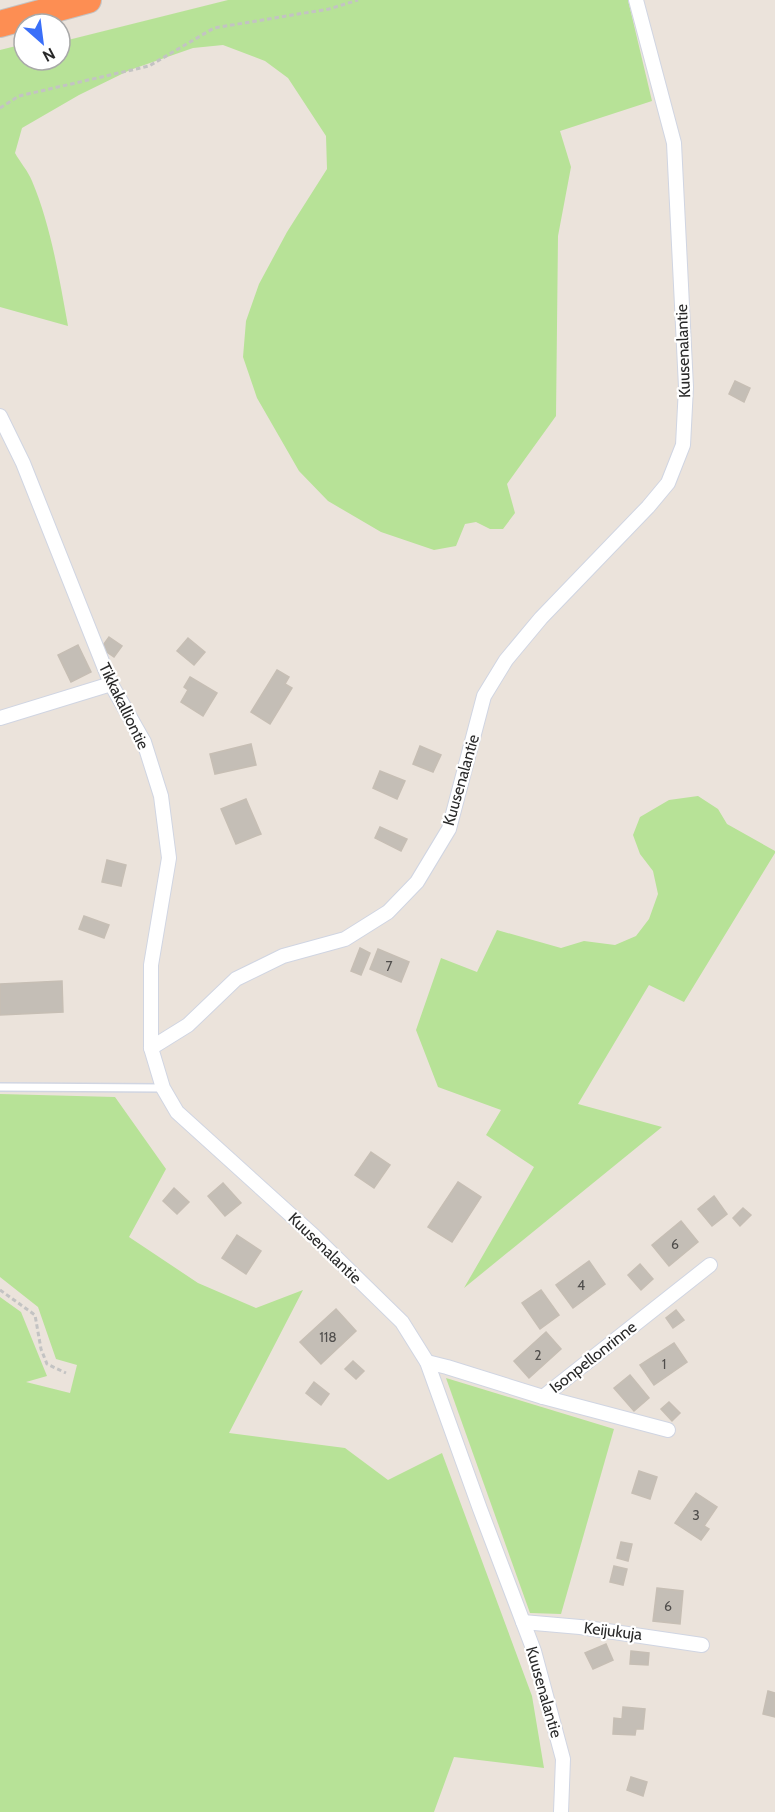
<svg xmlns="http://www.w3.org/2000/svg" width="775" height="1812" font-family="Cabin,sans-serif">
  <rect width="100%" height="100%" fill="#ebe3db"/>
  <!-- green -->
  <g fill="#b7e297">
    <path d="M 228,0 L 628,0 L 652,101 L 560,131 L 571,167 L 558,236 L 556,416 L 507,484 L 515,513 L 503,529 L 490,529 L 476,522 L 465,524 L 456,546 L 434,550 L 381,532 L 328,501 L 299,471 L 257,398 L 243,357 L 246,321 L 259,284 L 287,232 L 327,169 L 326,136 L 288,78 L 265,61 L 223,45 L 193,48 L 130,70 L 79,95 L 22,128 L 15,153 C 20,162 28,171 32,181 C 51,226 59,277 68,326 L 0,307 L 0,50 L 24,44 L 24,60 L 60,60 L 60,42 Z"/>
    <polygon points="698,796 718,809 727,824 775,851 775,853 684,1002 649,985 578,1104 662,1127 464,1288 534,1167 486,1135 501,1110 438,1087 416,1030 441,958 477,972 497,930 561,948 584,941 615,945 636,936 649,919 658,894 653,871 640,854 633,835 640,817 669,800"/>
    <polygon points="0,1094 115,1097 166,1169 129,1237 198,1283 256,1308 303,1290 229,1433 345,1448 388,1480 442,1453 532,1696 544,1768 454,1757 434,1812 0,1812 0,1297 21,1312 47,1376 26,1382 70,1393 77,1365 56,1359 38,1307 0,1277"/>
    <polygon points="446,1378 614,1429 561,1614 530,1613"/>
  </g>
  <!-- building -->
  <g fill="#c4beb6" stroke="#c6beb4" stroke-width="1.5">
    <polygon points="735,381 750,388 744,402 729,394"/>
    <polygon points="109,637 122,646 114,657 101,648"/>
    <polygon points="188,638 205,652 194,665 177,651"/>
    <polygon points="78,645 91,672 71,682 58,655"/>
    <polygon points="277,670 289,677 285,684 292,688 270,724 251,712"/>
    <polygon points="190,677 217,693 203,716 181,702 188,690 184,687"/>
    <polygon points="251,744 256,765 215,774 210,754"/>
    <polygon points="420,746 441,755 433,772 413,764"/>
    <polygon points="380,771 405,781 397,799 373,788"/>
    <polygon points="246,799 261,834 236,844 221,809"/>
    <polygon points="380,827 407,839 401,851 375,838"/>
    <polygon points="107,860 126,865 121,886 102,882"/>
    <polygon points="84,916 109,925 104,938 79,929"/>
    <polygon points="360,948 370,953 361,975 351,971"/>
    <polygon points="378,949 409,962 401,982 370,969"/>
    <polygon points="62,981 63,1012 0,1015 0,984"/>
    <polygon points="371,1152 390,1165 374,1188 355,1175"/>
    <polygon points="458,1182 481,1197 452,1242 428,1227"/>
    <polygon points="223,1183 241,1203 225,1216 208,1196"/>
    <polygon points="174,1188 189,1202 177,1214 163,1201"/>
    <polygon points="714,1196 727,1214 712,1226 698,1209"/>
    <polygon points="743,1208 751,1215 740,1226 733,1218"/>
    <polygon points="681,1221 698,1242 669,1266 652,1245"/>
    <polygon points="237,1235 261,1251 246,1274 222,1258"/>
    <polygon points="589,1261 605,1284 573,1308 556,1285"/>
    <polygon points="640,1264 653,1279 641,1290 628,1275"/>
    <polygon points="541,1290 559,1315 540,1329 522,1303"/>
    <polygon points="336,1309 356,1331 321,1364 300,1342"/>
    <polygon points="676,1310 684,1320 673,1328 666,1318"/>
    <polygon points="546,1332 561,1349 529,1378 514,1361"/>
    <polygon points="674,1343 687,1362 654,1385 640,1365"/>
    <polygon points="353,1361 364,1371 356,1379 345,1369"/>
    <polygon points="630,1375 649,1398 634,1411 614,1388"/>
    <polygon points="314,1382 329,1394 321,1405 306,1393"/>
    <polygon points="669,1402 680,1413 672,1421 661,1409"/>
    <polygon points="639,1471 657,1477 650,1499 632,1493"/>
    <polygon points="696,1493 717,1507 704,1526 709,1529 701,1540 675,1523"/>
    <polygon points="621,1542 632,1544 628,1561 617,1558"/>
    <polygon points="614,1566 627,1569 623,1585 610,1582"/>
    <polygon points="657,1588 683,1591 680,1624 653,1621"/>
    <polygon points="606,1644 613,1660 593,1669 585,1653"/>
    <polygon points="631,1651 649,1653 648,1665 630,1664"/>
    <polygon points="768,1691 775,1693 775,1717 763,1714"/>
    <polygon points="623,1707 645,1709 643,1729 636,1729 635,1735 613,1734 614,1718 622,1719"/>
    <polygon points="631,1777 647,1782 643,1796 627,1790"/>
  </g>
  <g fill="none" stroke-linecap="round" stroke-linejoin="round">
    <!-- lane casing -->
    <g stroke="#d0d5e2" stroke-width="10">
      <polyline id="lane" points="0,1087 163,1088"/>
    </g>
    <!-- street casing -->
    <g stroke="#d0d5e2" stroke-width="16">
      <g id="street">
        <polyline points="0,416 23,463 111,684 144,742 161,796 169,858 151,965 151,1048"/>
        <polyline points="0,718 111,684"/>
        <polyline points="427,1362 447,1367 543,1397 710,1265"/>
        <polyline points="543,1397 668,1430"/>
        <polyline points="523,1622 580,1627 702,1645"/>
        <polyline points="561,1812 563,1759 534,1651 480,1509 427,1362 402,1322 314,1236 177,1112 163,1088 151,1048 188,1025 236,979 283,956 345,939 388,912 417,882 449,829 484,696 506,660 541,618 648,507 668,483 683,445 686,387 674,143 636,0"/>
      </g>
    </g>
    <!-- highway casing -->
    <g stroke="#c3c3c3" stroke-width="28">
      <polyline id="highway" points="0,24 88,0"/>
    </g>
    <!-- path -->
    <g stroke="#c3c3c3" stroke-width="3" stroke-dasharray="4.5 3" stroke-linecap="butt">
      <polyline points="0,108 19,96 149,66 214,28 329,9 358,0"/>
      <polyline points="0,1290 35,1315 41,1349 47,1364 66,1373"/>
    </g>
    <!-- lane -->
    <use href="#lane" stroke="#fff" stroke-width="7"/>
    <!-- street -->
    <use href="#street" stroke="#fff" stroke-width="14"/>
    <!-- highway -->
    <use href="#highway" stroke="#fd8e53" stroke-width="26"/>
  </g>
  <g text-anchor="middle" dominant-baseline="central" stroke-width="4.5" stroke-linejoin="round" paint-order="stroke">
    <!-- number labels -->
    <g font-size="14" fill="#504e4c">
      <text x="389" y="966">7</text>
      <text x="675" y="1244">6</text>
      <text x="581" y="1285">4</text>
      <text x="328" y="1337">118</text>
      <text x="538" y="1355">2</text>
      <text x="664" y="1364">1</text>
      <text x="696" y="1515">3</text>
      <text x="668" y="1606">6</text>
    </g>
    <!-- street labels -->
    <g font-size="16" fill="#292929" stroke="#fff">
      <text transform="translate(683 351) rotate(-92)">Kuusenalantie</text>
      <text transform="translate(124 706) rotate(64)">Tikkakalliontie</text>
      <text transform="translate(461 780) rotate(-74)">Kuusenalantie</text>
      <text transform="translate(325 1248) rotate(44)">Kuusenalantie</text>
      <text transform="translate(593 1357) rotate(-38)">Isonpellonrinne</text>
      <text transform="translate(613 1631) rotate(7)">Keijukuja</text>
      <text transform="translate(544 1692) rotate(74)">Kuusenalantie</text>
    </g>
  </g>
  <!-- north arrow -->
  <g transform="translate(42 42) rotate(152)"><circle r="28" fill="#ffffff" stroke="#a9a9a9" stroke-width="1.5"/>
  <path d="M0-4.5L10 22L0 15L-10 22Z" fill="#3a6ff9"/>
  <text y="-9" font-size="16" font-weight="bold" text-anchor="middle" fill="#292929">N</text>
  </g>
</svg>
